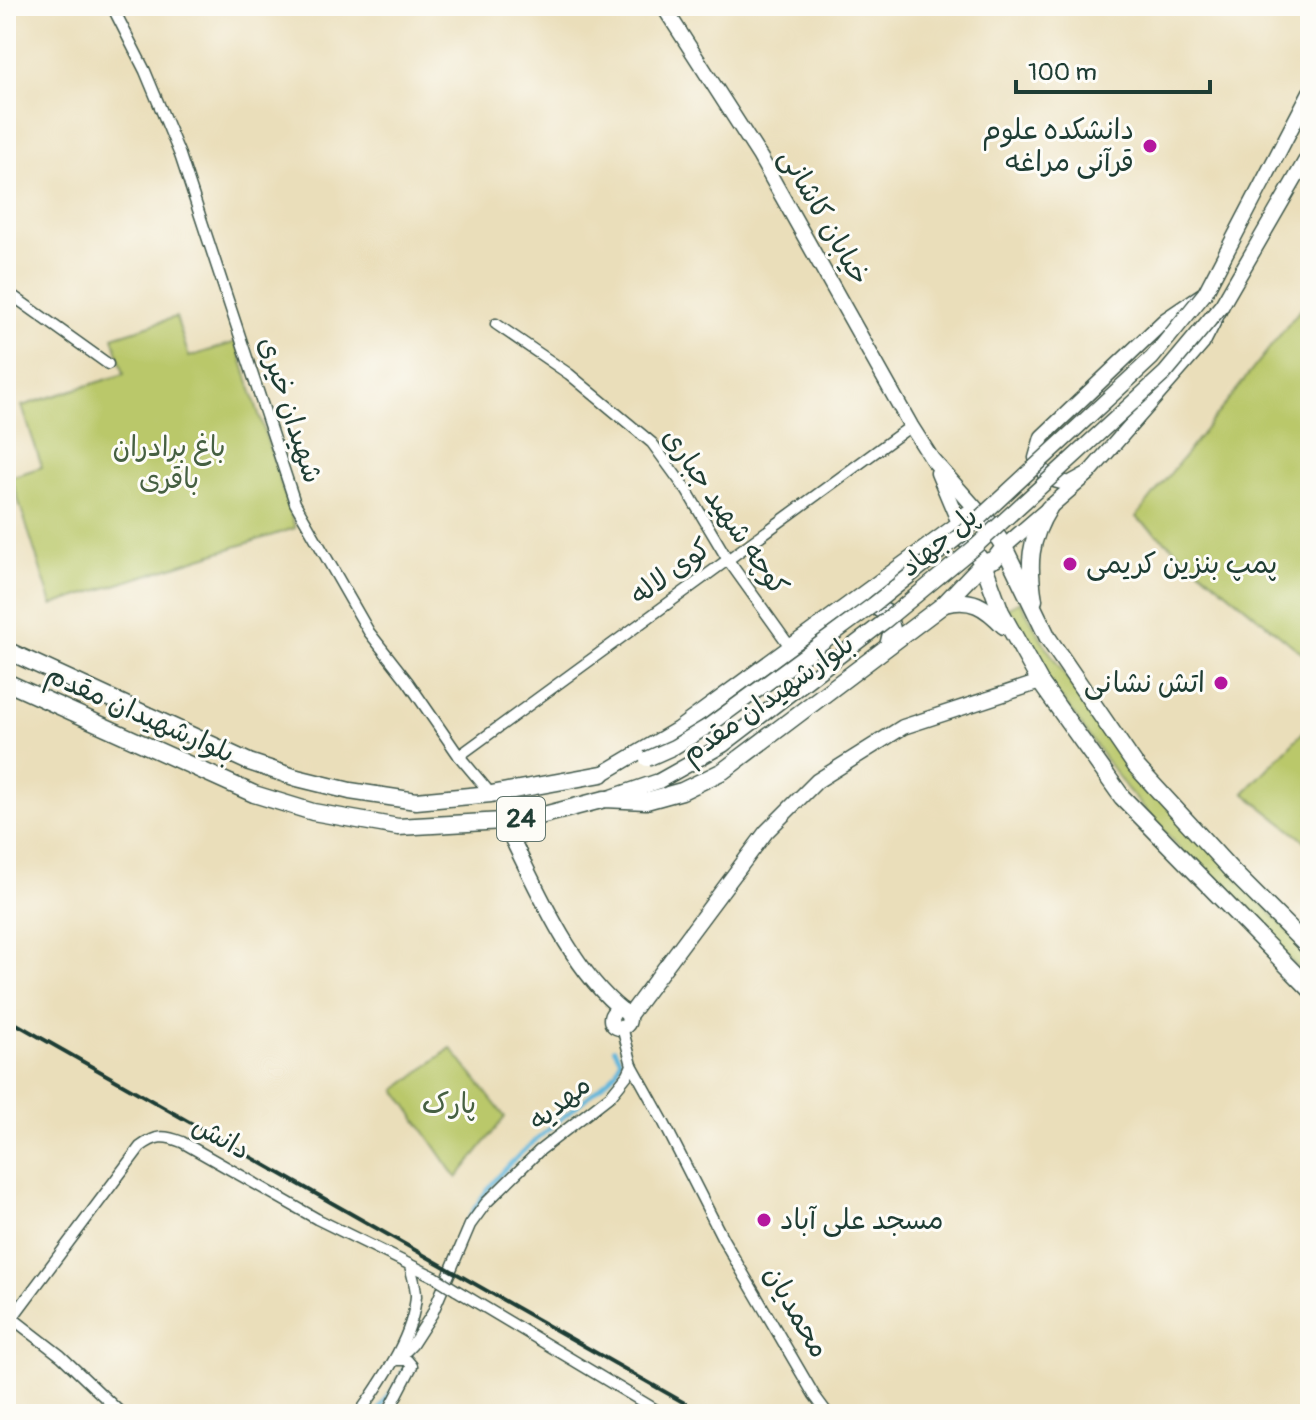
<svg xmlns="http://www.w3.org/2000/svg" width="1316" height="1420" font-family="Pangolin,'Playpen Sans Arabic',sans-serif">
  <rect width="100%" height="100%" fill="#fdfcf7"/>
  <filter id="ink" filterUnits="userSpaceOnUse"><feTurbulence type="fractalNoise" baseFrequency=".0125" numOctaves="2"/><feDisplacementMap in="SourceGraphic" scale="16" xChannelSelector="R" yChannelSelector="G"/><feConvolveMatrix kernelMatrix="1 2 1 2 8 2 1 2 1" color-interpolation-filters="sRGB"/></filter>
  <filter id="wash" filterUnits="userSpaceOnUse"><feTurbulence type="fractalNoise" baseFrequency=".006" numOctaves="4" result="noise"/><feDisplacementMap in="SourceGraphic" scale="32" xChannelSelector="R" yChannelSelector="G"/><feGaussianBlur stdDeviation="1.8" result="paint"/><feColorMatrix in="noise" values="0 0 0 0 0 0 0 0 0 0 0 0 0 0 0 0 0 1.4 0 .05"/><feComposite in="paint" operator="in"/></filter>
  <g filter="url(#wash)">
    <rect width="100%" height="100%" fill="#eadeba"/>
    <!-- green -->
    <g fill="#bac86a" stroke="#6c824f" stroke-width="2">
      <polygon points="1310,297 1310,660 1136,517"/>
      <polygon points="176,317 189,357 236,342 295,528 52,605 11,477 42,467 22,406 124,374 113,337"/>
      <polygon points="1020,601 1047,648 1096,723 1310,955 1310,980 1196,867 1127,789 1066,704 1044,678 1007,608"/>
      <polygon points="1310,725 1310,845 1244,793"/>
      <polygon points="451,1048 505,1117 457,1178 396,1090"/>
    </g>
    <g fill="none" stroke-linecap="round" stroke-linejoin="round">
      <!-- stream -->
      <g stroke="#5fb6dc" stroke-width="4">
        <path d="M 468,1220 C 499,1158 567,1119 616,1072 L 620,1059 L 614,1048"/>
        <polyline points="453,1253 464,1228"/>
        <polyline points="376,1414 399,1380 413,1349"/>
      </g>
    </g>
  </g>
  <g filter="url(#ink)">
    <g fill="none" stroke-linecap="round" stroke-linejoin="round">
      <!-- street casing -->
      <g stroke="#3d5548" stroke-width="13">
        <g id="street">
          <polyline points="112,6 145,71 180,155 295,503 369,632 408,682 459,756 491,794"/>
          <polyline points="6,291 108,364"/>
          <polyline points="496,324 569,374 652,443 687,491 728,560 791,648"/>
          <polyline points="459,756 911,426"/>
          <polyline points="632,1065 663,1121 723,1239 814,1395 828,1414"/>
          <polyline points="456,1290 663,1414"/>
          <polyline points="12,1318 61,1356 122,1414"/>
          <path d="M 6,1326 L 140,1147 C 156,1135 164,1135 182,1142 L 317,1219 L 435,1277"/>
          <polyline points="399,1358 412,1345 432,1314 470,1225 486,1203 539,1151 611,1095 628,1074 632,1065 622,1027"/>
          <path d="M 359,1414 C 382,1380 413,1338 416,1296 C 416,1285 412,1275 410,1265"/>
          <polyline points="387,1414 412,1366 407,1360 397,1360"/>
        </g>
      </g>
      <!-- secondary casing -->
      <g stroke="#3d5548" stroke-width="17">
        <g id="secondary">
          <polyline points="663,6 760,157 911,426 932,459 978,511"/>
          <polyline points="1089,473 1069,484 1047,478 1036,458 1042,437 1165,320 1205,293 1310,92"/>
          <polyline points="1004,547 1089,473 1202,344 1222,305 1310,153"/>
          <polyline points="602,774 678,729 959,523 938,473"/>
          <polyline points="609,798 659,781"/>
          <path d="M 503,821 C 535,883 568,967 623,1011"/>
          <circle cx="620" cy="1019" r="9"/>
          <polyline points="628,1017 766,832 817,781 903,727 1040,682"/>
        </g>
      </g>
      <!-- primary casing -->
      <g stroke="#3d5548" stroke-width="19">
        <g id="primary">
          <polygon points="974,510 986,518 1004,547 995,559 983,563 960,533 960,519"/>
          <polyline points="1004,547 1048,638 1135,765 1233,872 1310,949"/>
          <path d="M 1034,600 C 1028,564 1029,540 1049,508"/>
          <polyline points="852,603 873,605 888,614 892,629 888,646"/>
          <path d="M 944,604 C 971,597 985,606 1004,626"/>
          <polyline points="6,650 249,762 297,778 350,791 416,801 491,794 602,774"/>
          <polyline points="6,682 254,794 313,812 398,827 503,821 536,817 605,799 646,801 682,791 723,771 943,605 983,563 1001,612 1040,682 1122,797 1310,989"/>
        </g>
      </g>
      <!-- street -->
      <use href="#street" stroke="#fff" stroke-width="10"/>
      <!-- secondary -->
      <use href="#secondary" stroke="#fff" stroke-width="14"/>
      <!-- primary -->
      <use href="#primary" stroke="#fff" stroke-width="16"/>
      <!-- rail -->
      <polyline stroke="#1f3d34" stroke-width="4" points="6,1018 704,1414"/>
      <!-- street-bridge casing -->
      <g stroke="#3d5548" stroke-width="13" stroke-linecap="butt">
        <polyline id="street-bridge" points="435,1277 456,1290"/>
      </g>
      <!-- secondary-bridge casing -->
      <g stroke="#3d5548" stroke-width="17" stroke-linecap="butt">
        <g id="secondary-bridge">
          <polyline points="647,759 674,747 710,725 873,605 962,534 1152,358 1205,293"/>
          <polyline points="659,781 723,745 885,621 976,546 1165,373 1222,305"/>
        </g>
      </g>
      <!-- street-bridge -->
      <use href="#street-bridge" stroke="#fff" stroke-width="10"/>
      <!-- secondary-bridge -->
      <use href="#secondary-bridge" stroke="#fff" stroke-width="14"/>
    </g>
  </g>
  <!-- markers -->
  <g fill="#b5179e" stroke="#fdfcf7" stroke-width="3">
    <circle cx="1150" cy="146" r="8"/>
    <circle cx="1070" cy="564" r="8"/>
    <circle cx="1221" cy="683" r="8"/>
    <circle cx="764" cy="1220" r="8"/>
  </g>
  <g text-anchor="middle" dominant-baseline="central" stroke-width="6" stroke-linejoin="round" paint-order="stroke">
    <!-- shield labels -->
    <rect fill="#fdfcf7" stroke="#62766e" stroke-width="2" x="497" y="797" width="48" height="44" rx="6"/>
    <g font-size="26" font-weight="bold" fill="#1f3d34">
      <text x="521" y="819">24</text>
    </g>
    <!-- poi labels -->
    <g font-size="28" fill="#1f3d34" stroke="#fdfcf7" text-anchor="end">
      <text x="1134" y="130">دانشکده علوم<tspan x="1134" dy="32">قرآنی مراغه</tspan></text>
      <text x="1086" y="564" text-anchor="start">پمپ بنزین کریمی</text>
      <text x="1205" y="683">اتش نشانی</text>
      <text x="780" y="1220" text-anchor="start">مسجد علی آباد</text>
    </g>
    <!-- street labels -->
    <g font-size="28" fill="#1f3d34" stroke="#fdfcf7">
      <text transform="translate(824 217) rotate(60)">خیابان کاشانی</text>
      <text transform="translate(290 410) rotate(72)">شهیدان خیری</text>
      <text transform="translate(725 512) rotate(55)">کوچه شهید جباری</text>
      <text transform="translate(939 542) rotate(-40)">پل جهاد</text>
      <text transform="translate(671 572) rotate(-36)">کوی لاله</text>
      <text transform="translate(768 699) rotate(-35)">بلوارشهیدان مقدم</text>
      <text transform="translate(140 714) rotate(24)">بلوارشهیدان مقدم</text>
      <text transform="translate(560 1103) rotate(-39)">مهدیه</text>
      <text transform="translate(221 1138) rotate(29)">دانش</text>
      <text transform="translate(796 1312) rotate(60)">محمدیان</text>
    </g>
    <!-- park labels -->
    <g font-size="28" fill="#466042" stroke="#fdfcf7">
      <text x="169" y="447">باغ برادران<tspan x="169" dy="32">باقری</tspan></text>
      <text x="449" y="1104">پارک</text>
    </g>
  </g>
  <!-- margin -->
  <rect width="1316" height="1420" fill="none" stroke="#fdfcf7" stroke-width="32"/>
  <!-- scale -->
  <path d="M1016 80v12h194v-12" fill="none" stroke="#1f3d34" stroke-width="4"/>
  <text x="1028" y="80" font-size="24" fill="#1f3d34" stroke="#fdfcf7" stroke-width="6" paint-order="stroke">100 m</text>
</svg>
